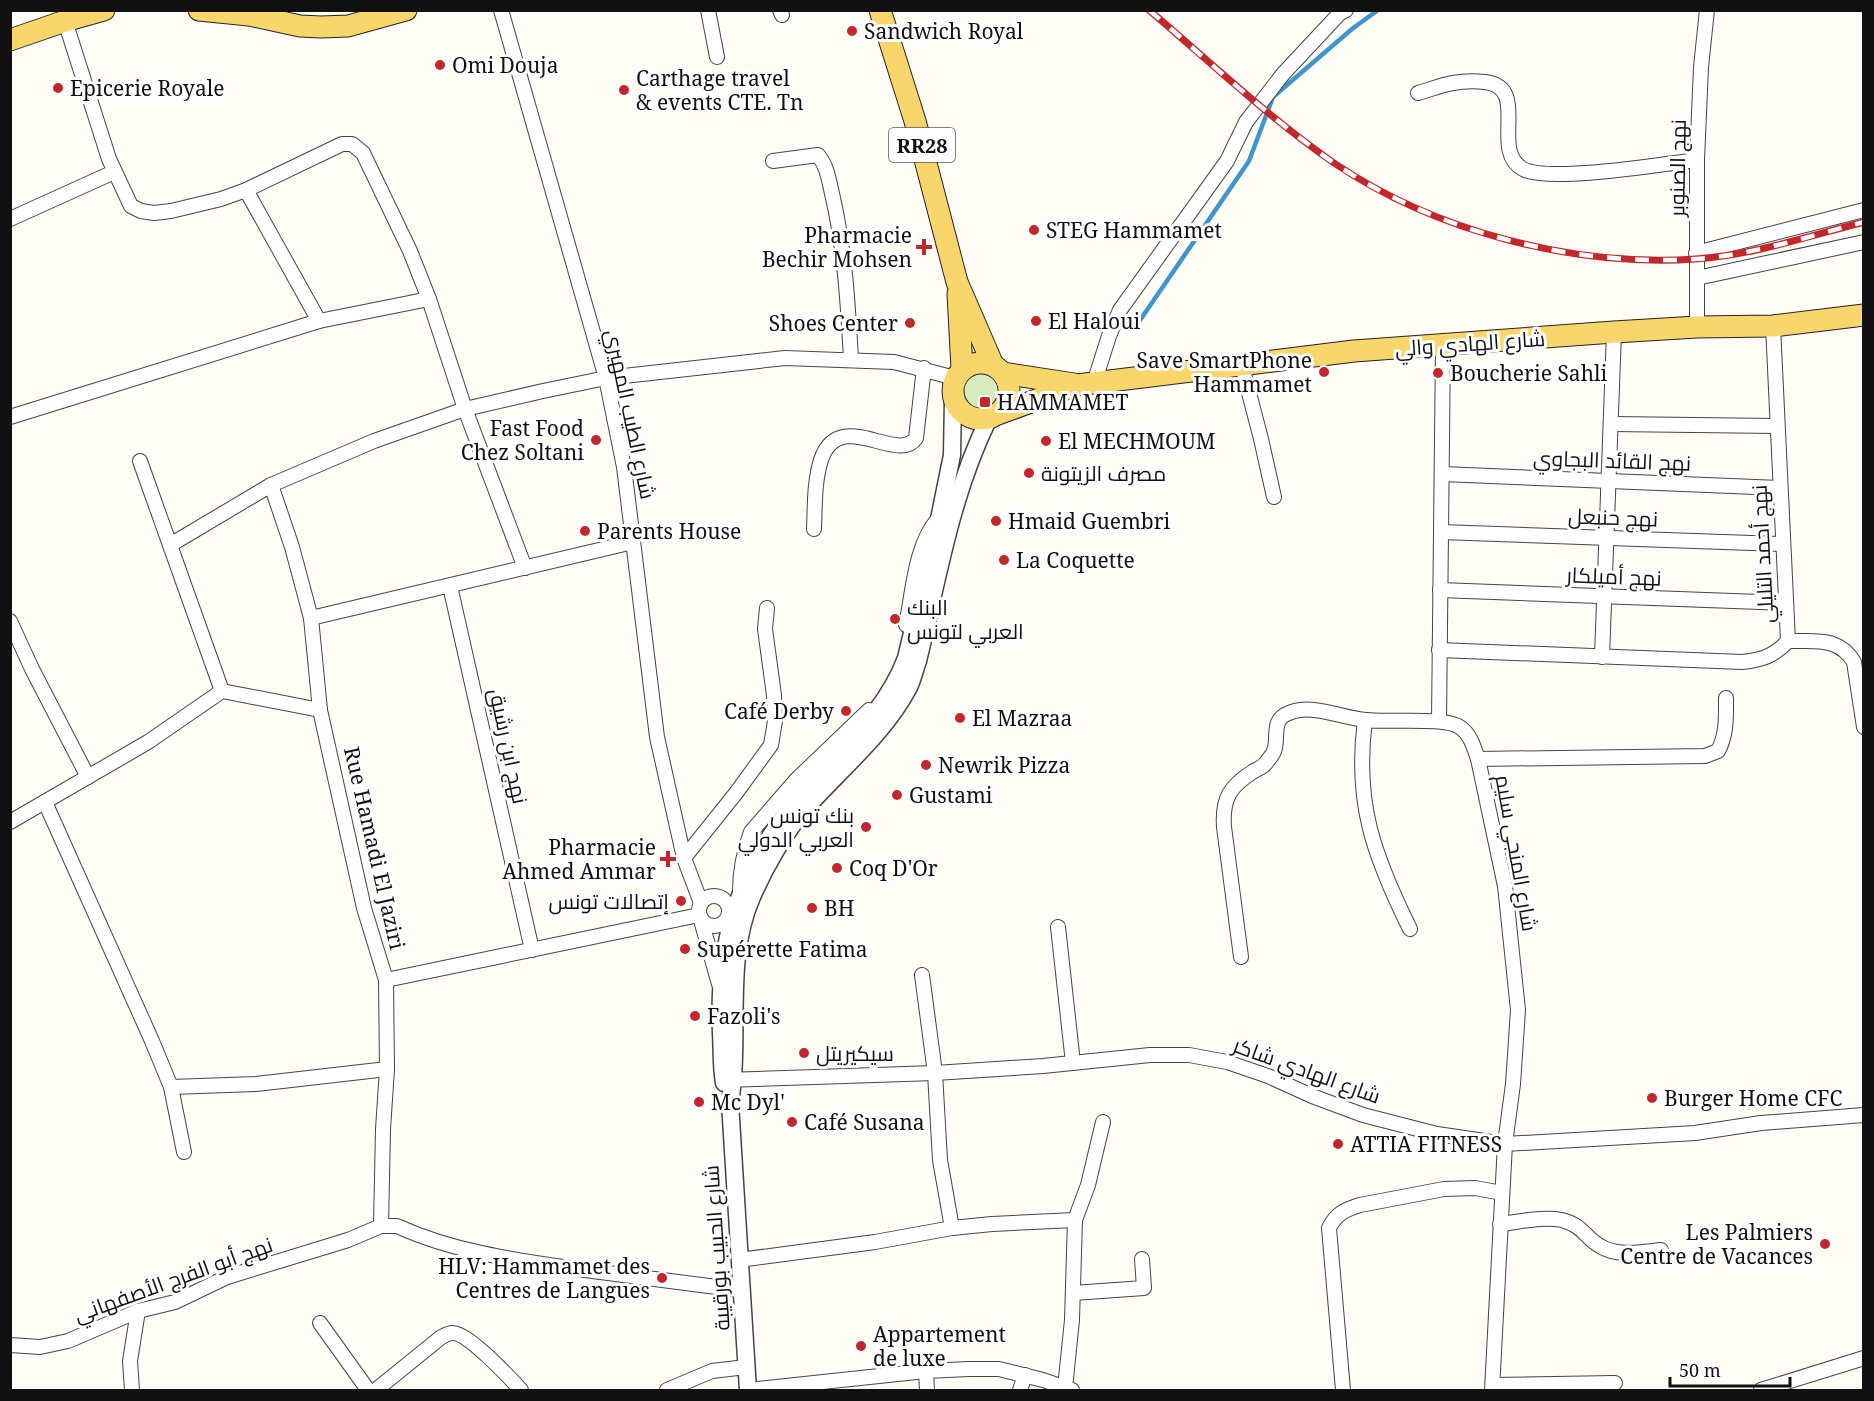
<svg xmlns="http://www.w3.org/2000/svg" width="1874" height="1401" font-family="'Noto Serif',Cairo,serif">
  <rect width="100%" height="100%" fill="#fffdf5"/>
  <!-- green -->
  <circle fill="#d5ebbd" cx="979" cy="392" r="18"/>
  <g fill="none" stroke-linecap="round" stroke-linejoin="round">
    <!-- stream -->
    <polyline stroke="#3f96cf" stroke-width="4.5" points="1134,329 1249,161 1273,97 1352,29 1378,10"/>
    <!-- minor casing -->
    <g stroke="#444" stroke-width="16">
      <g id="minor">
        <polyline points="501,10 606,378 624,467 657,737 684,858 701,903"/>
        <polyline points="708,10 717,57"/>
        <polyline points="780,10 782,15"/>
        <polyline points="65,21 109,159 131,206 141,211 154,213 171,211 221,199 246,190 342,144 352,144 363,153 410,251 429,299 465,409 525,568"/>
        <path d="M 1418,93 C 1429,90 1441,85 1453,83 C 1464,81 1475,81 1485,82 C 1531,87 1489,151 1523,169 C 1549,183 1663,164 1697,160"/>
        <path d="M 773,161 L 818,155 C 828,167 829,182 833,198 C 845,251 848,305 851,359"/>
        <polyline points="246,190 319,321"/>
        <polyline points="10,219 114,172"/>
        <polyline points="1696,253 1864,210"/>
        <polyline points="1697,278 1864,242"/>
        <polyline points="1773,326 1788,641"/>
        <polyline points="1697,327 1697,160 1701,67 1707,10"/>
        <polyline points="1242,366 1261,439 1274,497"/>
        <polyline points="1094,383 1109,336 1120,310 1227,161 1246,122 1283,74 1340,13 1346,10"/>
        <polyline points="10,417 319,321 429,299"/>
        <polyline points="1611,424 1777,426"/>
        <polyline points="140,461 222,691"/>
        <polyline points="1442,474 1780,488"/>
        <polyline points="271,485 292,547 311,618 320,710 364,908 386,980 387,1069 383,1129 381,1226"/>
        <path d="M 814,529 C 815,507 814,482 821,460 C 839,406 898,465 916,438 L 924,368"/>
        <polyline points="1441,532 1783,544"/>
        <polyline points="170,545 271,485 374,441 465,409 543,391 606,378 785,358 894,362 955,378"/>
        <polyline points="450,586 532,950"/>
        <polyline points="1440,590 1786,603"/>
        <polyline points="311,618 633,542"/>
        <polyline points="10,621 32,669 88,777"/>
        <path d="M 906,625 C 913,592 915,545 938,519"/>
        <path d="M 1788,641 C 1815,642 1838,636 1854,662 L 1864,727"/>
        <path d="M 1439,650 L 1742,662 C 1762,660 1774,656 1788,641"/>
        <polyline points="1602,657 1614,332"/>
        <path d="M 1365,720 C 1354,803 1374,856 1410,929"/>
        <polyline points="1439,721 1443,345"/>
        <path d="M 1478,759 L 1705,756 L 1718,751 C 1727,734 1726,717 1726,698"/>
        <polyline points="45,802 152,1041 171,1087 184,1152"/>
        <polyline points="10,822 148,742 222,691 320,710"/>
        <polyline points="684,858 736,793 771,745 775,721 774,695 765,629 767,608"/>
        <path d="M 740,891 C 740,871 744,851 751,832 L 796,780 L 869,710"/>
        <circle cx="714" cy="911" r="15"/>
        <polyline points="701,920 719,984"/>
        <polyline points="1058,927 1073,1063"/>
        <path d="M 1241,957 L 1224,827 C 1222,798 1230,786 1254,771 C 1260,768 1265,766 1268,760 C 1271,757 1274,752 1275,748 C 1278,734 1272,719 1289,713 C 1313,703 1341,718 1366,720 C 1387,723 1447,716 1461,728 C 1471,735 1474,748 1478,759 L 1505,886 L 1518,1010 L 1513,1084 L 1505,1144 L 1492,1390"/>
        <polyline points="922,975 935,1073 940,1160 952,1228"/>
        <polyline points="386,980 699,915"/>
        <polyline points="724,1080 935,1073 1043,1066 1150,1055 1189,1055 1227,1062 1268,1076 1312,1096 1363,1115 1398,1124 1437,1134 1505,1144 1695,1133 1761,1123 1864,1115"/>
        <polyline points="171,1087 256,1084 387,1069"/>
        <path d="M 1500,1224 C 1520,1222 1542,1216 1562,1220 C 1584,1226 1584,1237 1600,1246 C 1617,1257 1642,1252 1661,1250"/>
        <polyline points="739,1260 875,1242 952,1228 992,1224 1075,1220"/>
        <polyline points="1073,1293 1144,1288 1142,1259"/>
        <polyline points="320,1323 368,1390"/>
        <path d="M 10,1345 L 40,1347 L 68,1341 L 138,1311 L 175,1302 L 227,1277 L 348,1240 L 381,1226 L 397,1226 C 456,1253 521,1261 585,1270 C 637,1277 689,1283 740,1290"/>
        <polyline points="926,1371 927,1390"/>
        <polyline points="1493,1385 1615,1383"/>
        <polyline points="1065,1388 1072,1320 1075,1220 1088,1185 1103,1122"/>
        <polyline points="132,1390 130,1361 138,1311"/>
        <path d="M 376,1390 L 440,1338 C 444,1336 447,1333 453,1333 C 468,1333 510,1378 521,1390"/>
        <polyline points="667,1390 712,1371 746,1367"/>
        <polyline points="748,1390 926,1371 969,1369 999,1369 1043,1380 1072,1390"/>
        <polyline points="1020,1390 1025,1375"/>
        <path d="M 1343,1390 L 1329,1228 C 1336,1214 1344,1210 1360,1205 L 1444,1189 L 1475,1188 L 1502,1193"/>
        <polyline points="1761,1390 1864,1358"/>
      </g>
    </g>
    <!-- tertiary casing -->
    <g stroke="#444" stroke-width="19">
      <g id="tertiary">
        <path d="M 724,1083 C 721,1066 722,1049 721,1033 C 717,941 738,872 796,801 C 835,753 884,717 906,658 L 937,529 L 952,455 L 953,399"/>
        <path d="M 748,1390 L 730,1103 C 741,1037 724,960 752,897 C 765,867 785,832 806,808 C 841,769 885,733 909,687 C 913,679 915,669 918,661 C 938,578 951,495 989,418"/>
      </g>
    </g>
    <!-- primary casing -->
    <g stroke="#222" stroke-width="23">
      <g id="primary">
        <polyline points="199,10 249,15 300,26 321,27 348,26 406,10"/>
        <polyline points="880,10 915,121 957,282 993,365"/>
        <polyline points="10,40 65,21 104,10"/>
        <polyline points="958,294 962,369"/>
        <circle cx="981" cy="391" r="28"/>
        <polyline points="1003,373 1074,384"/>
        <polyline points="998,414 1077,385 1354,351 1614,332 1697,327 1773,326 1864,315"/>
      </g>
    </g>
    <!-- minor -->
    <use href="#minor" stroke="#fff" stroke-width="14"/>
    <!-- tertiary -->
    <use href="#tertiary" stroke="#fff" stroke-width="16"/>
    <!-- primary -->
    <use href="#primary" stroke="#f9d66b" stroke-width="21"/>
    <!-- rail casing -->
    <g stroke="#c4262e" stroke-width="7">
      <path id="rail" d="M 1149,10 C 1210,62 1268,117 1334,163 C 1436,232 1574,267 1696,259 C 1753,255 1809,236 1864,222"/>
    </g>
    <!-- rail -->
    <use href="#rail" stroke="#fff" stroke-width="4.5" stroke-dasharray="14" stroke-linecap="butt"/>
  </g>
  <!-- markers -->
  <g fill="#c4262e" stroke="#fff" stroke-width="2">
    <circle cx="852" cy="31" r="6"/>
    <circle cx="440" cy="65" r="6"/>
    <circle cx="58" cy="88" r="6"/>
    <circle cx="624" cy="90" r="6"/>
    <circle cx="1034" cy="230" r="6"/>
    <path d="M921 238h6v6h6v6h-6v6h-6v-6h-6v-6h6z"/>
    <circle cx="1036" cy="321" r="6"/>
    <circle cx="910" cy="323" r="6"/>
    <circle cx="1324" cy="372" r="6"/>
    <circle cx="1438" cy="373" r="6"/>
    <rect x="979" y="396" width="12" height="12" rx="3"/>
    <circle cx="596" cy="440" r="6"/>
    <circle cx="1046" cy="441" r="6"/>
    <circle cx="1029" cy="473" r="6"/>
    <circle cx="996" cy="521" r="6"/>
    <circle cx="585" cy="531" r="6"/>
    <circle cx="1004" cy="560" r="6"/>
    <circle cx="895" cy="619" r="6"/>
    <circle cx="846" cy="711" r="6"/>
    <circle cx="960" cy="718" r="6"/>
    <circle cx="926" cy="765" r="6"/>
    <circle cx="897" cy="795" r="6"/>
    <circle cx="866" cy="827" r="6"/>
    <path d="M665 850h6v6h6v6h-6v6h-6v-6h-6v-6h6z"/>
    <circle cx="837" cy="868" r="6"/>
    <circle cx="681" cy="901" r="6"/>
    <circle cx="812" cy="908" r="6"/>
    <circle cx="685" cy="949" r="6"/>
    <circle cx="695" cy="1016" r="6"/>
    <circle cx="804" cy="1053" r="6"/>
    <circle cx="1652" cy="1098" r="6"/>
    <circle cx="699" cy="1102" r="6"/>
    <circle cx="792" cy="1122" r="6"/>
    <circle cx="1338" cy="1144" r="6"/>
    <circle cx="1825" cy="1244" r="6"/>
    <circle cx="662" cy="1278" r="6"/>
    <circle cx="861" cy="1346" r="6"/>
  </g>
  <g text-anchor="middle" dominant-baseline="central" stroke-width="6" stroke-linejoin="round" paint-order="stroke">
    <!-- shield labels -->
    <rect fill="#fff" stroke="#585858" stroke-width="1.5" x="889" y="128" width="66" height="34" rx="4.5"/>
    <g font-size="20" font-weight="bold" fill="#111">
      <text x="922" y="145">RR28</text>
    </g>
    <!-- poi labels -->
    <g font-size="21" fill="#111" stroke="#fff" text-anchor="start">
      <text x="864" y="31">Sandwich Royal</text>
      <text x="452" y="65">Omi Douja</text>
      <text x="636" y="78">Carthage travel<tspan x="636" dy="24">&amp; events CTE. Tn</tspan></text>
      <text x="70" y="88">Epicerie Royale</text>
      <text x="1046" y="230">STEG Hammamet</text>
      <text x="912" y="235" text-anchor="end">Pharmacie<tspan x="912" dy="24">Bechir Mohsen</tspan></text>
      <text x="1048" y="321">El Haloui</text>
      <text x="898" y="323" text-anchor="end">Shoes Center</text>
      <text x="1312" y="360" text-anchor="end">Save SmartPhone<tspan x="1312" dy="24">Hammamet</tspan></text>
      <text x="1450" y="373">Boucherie Sahli</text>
      <text x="997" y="402">HAMMAMET</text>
      <text x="584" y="428" text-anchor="end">Fast Food<tspan x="584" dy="24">Chez Soltani</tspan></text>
      <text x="1058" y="441">El MECHMOUM</text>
      <text x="1041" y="473">مصرف الزيتونة</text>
      <text x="1008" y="521">Hmaid Guembri</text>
      <text x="597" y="531">Parents House</text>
      <text x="1016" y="560">La Coquette</text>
      <text x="907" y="607">البنك<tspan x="907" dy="24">العربي لتونس</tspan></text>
      <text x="834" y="711" text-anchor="end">Café Derby</text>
      <text x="972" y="718">El Mazraa</text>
      <text x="938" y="765">Newrik Pizza</text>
      <text x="909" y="795">Gustami</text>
      <text x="854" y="815" text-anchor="end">بنك تونس<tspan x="854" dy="24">العربي الدولي</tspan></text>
      <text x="656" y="847" text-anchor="end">Pharmacie<tspan x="656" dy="24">Ahmed Ammar</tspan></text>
      <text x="849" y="868">Coq D'Or</text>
      <text x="669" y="901" text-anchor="end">إتصالات تونس</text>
      <text x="824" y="908">BH</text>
      <text x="697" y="949">Supérette Fatima</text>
      <text x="707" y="1016">Fazoli's</text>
      <text x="816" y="1053">سيكيريتل</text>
      <text x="1664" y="1098">Burger Home CFC</text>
      <text x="711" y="1102">Mc Dyl'</text>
      <text x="804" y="1122">Café Susana</text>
      <text x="1350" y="1144">ATTIA FITNESS</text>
      <text x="1813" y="1232" text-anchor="end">Les Palmiers<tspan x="1813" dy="24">Centre de Vacances</tspan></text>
      <text x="650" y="1266" text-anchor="end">HLV: Hammamet des<tspan x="650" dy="24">Centres de Langues</tspan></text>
      <text x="873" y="1334">Appartement<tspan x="873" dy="24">de luxe</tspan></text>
    </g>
    <!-- street labels -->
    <g font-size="21" fill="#111" stroke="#fff">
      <text transform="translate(1677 168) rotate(-89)">نهج الصنوبر</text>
      <text transform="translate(1470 343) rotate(-4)">شارع الهادي والي</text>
      <text transform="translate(631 414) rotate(78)">شارع الطيب المهيري</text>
      <text transform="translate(1612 460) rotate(2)">نهج القائد البجاوي</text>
      <text transform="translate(1613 517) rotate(2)">نهج حنبعل</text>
      <text transform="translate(1762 554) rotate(-93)">نهج أحمد التليلي</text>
      <text transform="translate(1614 576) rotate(2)">نهج أميلكار</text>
      <text transform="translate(509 746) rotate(78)">نهج ابن رشيق</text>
      <text transform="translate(375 848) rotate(77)">Rue Hamadi El Jaziri</text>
      <text transform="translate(1517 853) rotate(80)">شارع المنجي سليم</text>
      <text transform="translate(1307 1070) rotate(20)">شارع الهادي شاكر</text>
      <text transform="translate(716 1248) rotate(-94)">شارع الحبيب بورقيبة</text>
      <text transform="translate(173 1279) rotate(-20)">نهج أبو الفرج الأصفهاني</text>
    </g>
  </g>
  <!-- border -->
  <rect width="1874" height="1401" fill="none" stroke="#111111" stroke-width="24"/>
  <!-- scale -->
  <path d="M1670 1377v9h120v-9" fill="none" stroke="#111111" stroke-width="3"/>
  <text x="1679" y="1377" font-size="18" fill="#111111" stroke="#ffffff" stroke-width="4.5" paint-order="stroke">50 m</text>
</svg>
